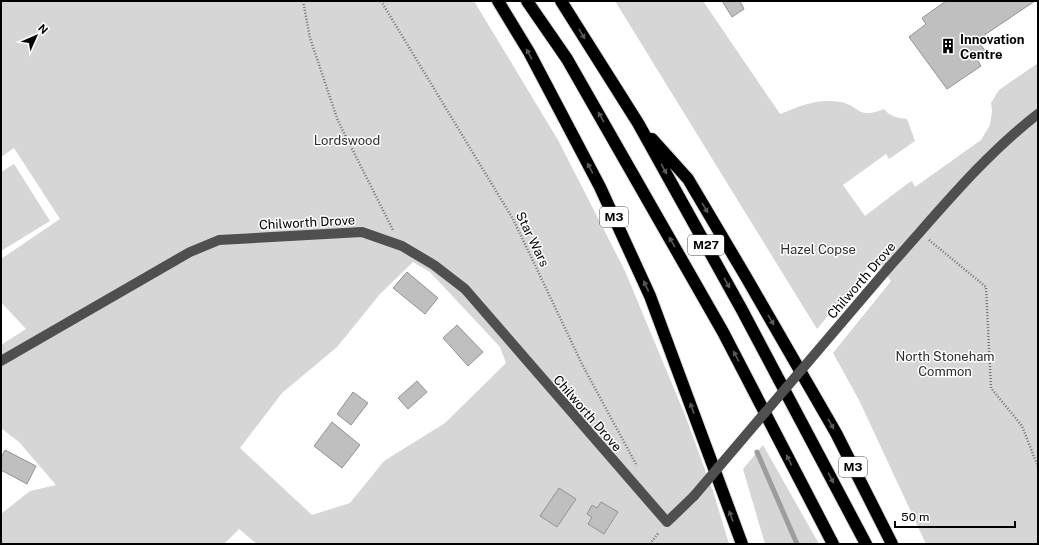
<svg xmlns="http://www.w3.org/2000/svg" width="1039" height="545" font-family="'Public Sans',sans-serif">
<rect width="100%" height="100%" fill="#fff"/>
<!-- green -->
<path fill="#d6d6d6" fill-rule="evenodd" d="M1,1H474L558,140L625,271L685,415L714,494L729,544H257L239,529L224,544H1V514L30,491L56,485L19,442L1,428V345L26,329L1,302V259L60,219L14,148L1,157ZM413,262L430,272L500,347L506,363L445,423L384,461L350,503L312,515L240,448L282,393L337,347L380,294Z
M615,1H703L780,114C800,106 818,98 840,102C861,106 857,120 884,109C890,117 899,118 907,119L915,141L889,159L886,154L843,185L865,216L907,184L912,181L915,187L981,140L990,125L992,111L991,103L999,90L1038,63V544H926L859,400L833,353L891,281L875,259L817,329Z
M14,164L50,221L1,251V172Z
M763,445L819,544H765L743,469Z"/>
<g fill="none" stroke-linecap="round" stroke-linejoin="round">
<!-- stream -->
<path stroke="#9d9d9d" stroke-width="5" d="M757,452L797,544"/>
</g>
<!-- building -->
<path fill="#bfbfbf" stroke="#939393" d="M722,1H740L744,9L732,17Z
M946,1H1035L977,40L986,52L977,59L981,66L947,89L909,37L926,24L922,18Z
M407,272L438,298L425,314L393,288Z
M457,325L483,352L468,366L443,338Z
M417,381L427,392L408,409L398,398Z
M353,392L368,403L351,425L337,414Z
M332,422L360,445L342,468L314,446Z
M5,450L36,466L27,484L1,470V458Z
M559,488L576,499L557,527L540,516Z
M601,502L618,512L604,534L588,524L592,517L587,514L592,505L597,508Z"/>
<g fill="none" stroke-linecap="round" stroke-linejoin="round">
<!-- highway casing -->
<g stroke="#dbdbdb" stroke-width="14">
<path id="highway" d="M498,1L529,52L600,187L650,296L742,544
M527,1L567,59L723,332L833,544
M561,1L638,123L742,310L866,544
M652,139L688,179L746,277L836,433L892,544"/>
</g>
<!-- path -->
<path stroke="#717171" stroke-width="2.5" stroke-dasharray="1 2" stroke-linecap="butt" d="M303,1L310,38L338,121L393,230
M381,1L513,219L583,366L637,466
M929,240L986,287L991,388L1022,426L1038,467
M650,544L659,532"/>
<!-- minor -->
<path stroke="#4f4f4f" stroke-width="10" d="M889,267C937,214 981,158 1038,114
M1,361L190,252L219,240L362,232L402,246L434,265L465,289L667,522L694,496"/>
<!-- highway -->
<use href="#highway" stroke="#000" stroke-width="12"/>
<!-- minor-bridge -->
<path stroke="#4f4f4f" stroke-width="10" d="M694,496L889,267"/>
</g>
<!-- one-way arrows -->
<defs><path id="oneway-solid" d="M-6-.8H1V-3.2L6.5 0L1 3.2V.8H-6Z"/></defs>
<g fill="#595959">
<use href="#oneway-solid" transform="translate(582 34) rotate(58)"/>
<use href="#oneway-solid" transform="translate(529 54) rotate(-119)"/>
<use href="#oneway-solid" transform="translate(601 117) rotate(-120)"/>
<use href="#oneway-solid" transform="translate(590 168) rotate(-118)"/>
<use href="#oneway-solid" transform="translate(664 169) rotate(61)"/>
<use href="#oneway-solid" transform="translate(705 208) rotate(59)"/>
<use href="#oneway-solid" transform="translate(672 242) rotate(-120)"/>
<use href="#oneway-solid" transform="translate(727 283) rotate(61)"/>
<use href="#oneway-solid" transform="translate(646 286) rotate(-115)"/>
<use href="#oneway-solid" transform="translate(771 320) rotate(60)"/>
<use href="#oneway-solid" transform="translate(736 356) rotate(-117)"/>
<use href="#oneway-solid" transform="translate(692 408) rotate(-110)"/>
<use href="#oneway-solid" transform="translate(831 424) rotate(60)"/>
<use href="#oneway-solid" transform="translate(789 460) rotate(-117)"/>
<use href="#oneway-solid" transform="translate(831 478) rotate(62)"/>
<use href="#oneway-solid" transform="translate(731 516) rotate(-110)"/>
</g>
<!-- icons -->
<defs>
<g id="building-bare" transform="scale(1.2)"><path d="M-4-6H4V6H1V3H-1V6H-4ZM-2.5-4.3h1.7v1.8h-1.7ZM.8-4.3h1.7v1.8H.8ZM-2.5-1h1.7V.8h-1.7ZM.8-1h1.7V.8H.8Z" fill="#000" stroke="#fff" stroke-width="2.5" paint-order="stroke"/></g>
</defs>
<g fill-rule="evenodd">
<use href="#building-bare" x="948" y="46"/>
</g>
<g text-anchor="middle" stroke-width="3" stroke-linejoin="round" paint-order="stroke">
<!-- shield labels -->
<g fill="#fff" stroke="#4c4c4c" stroke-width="1">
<rect x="600" y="207" width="28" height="20" rx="3"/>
<rect x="688" y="235" width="36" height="20" rx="3"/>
<rect x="839" y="457" width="28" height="20" rx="3"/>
</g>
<g font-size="12" font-weight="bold" fill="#000">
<text x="614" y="221">M3</text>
<text x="706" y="249">M27</text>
<text x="853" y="471">M3</text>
</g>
<!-- poi labels -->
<g font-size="13" font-weight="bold" fill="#000" stroke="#fff" text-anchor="start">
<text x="960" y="44">Innovation<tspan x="960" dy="15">Centre</tspan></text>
</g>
<!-- park labels -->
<g font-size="13" fill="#2d2d2d" stroke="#fff">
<text x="347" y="145">Lordswood</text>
<text x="818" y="254">Hazel Copse</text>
<text x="945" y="361">North Stoneham<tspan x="945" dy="15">Common</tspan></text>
</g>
<!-- street labels -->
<g font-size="13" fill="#000" stroke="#fff">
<text transform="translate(307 222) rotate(-3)" y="5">Chilworth Drove</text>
<text transform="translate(533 239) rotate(64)" y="5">Star Wars</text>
<text transform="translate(861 280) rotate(-49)" y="5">Chilworth Drove</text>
<text transform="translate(588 413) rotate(49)" y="5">Chilworth Drove</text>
</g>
</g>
<!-- border -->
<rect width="1039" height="545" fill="none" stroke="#000000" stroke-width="4"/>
<!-- north arrow -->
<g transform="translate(36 36) rotate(45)" stroke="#ffffff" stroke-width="3" paint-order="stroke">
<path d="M0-3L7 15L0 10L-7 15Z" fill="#000000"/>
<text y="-6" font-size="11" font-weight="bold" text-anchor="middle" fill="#000000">N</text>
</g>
<!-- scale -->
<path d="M895 521v6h120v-6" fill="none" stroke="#000000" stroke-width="2"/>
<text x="901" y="521" font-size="12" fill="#000000" stroke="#ffffff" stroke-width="3" paint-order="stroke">50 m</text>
</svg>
